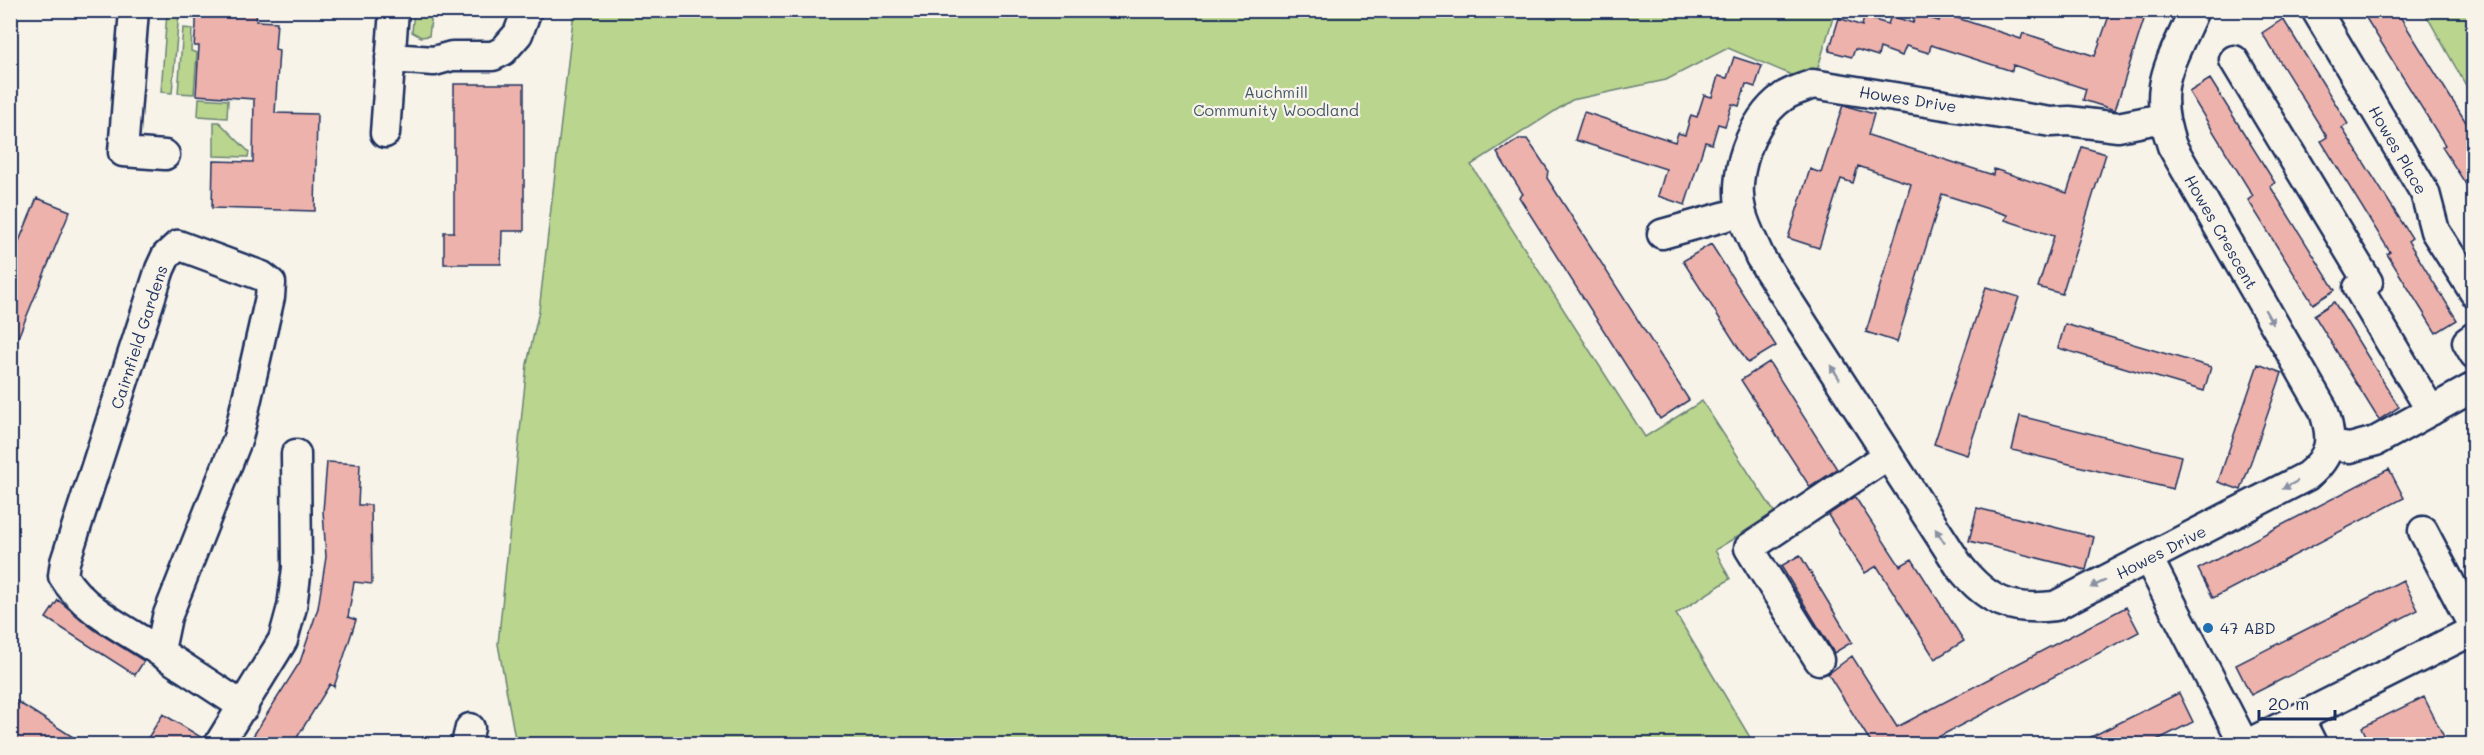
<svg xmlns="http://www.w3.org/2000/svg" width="2484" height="755" font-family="Mali,sans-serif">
<rect width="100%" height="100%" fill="#f7f3e8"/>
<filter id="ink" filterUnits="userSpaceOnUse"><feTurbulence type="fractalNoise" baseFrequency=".0167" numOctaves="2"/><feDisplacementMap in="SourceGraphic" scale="12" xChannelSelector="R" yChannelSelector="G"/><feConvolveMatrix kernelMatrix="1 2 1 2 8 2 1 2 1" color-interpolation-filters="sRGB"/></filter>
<g filter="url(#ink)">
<!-- green -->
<path fill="#bad58d" stroke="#6a8276" stroke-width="1.5" d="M414,11H432L429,36L421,37L412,32Z
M574,11H1835L1813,84L1728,48L1666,80L1572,100L1471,165L1645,437L1702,401L1775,513L1715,550L1730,579L1676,614L1754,744H516L498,644L527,364L539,311Z
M2424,11H2473V98Z
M167,12L179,13L172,93L161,92Z
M183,28L192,29L191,51L197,53L194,94L178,93Z
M199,98L228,100L227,118L198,116Z
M214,122H219L249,152L248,157L214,156Z"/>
<!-- building -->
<path fill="#edb2ab" stroke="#1b2f5e" stroke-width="1.5" d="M202,10H257L256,21L277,22L275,49L279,50L275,113L317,114L315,211L212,208L213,161L253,162L254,99L196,95L199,46H194L196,26V15H202Z
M2111,10H2147L2115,110L2083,100L2086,89L2013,65L2012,71L1931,45L1929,53L1906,46L1902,56L1880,48L1878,56L1855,49L1852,57L1829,51L1839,18L1862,26L1864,17L1888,24L1891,16L1913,23L1916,14L1939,21L1942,13L2021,39L2023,33L2095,56Z
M2361,10H2396L2474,135V197L2442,147L2445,145Z
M2283,19L2348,124L2342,128L2412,238L2408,241L2457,320L2436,333L2387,254L2390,252L2321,141L2327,137L2262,33Z
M1734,57L1762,66L1755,87L1746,84L1739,106L1732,104L1725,126L1718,124L1712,144L1705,142L1685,205L1658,196L1666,169L1575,140L1584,112L1675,142L1678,133L1685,135L1691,115L1697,117L1704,95L1712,97L1718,76L1727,78Z
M2210,79L2275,183L2270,186L2335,290L2313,304L2248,200L2253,196L2189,92Z
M454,84H524V231H502L501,264H444V232H454Z
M1843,105L1874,114L1868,135L1993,175L1994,169L2067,193L2082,147L2106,154L2062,294L2038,287L2054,236L2005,220L2007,215L1942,194L1897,342L1866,332L1911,184L1858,166L1853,183L1841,179L1819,248L1788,238L1810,169L1821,173Z
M1519,139H1527L1538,155L1548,170L1547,178L1689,400L1660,419L1519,197L1523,194L1497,153Z
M37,198L70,211L12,352L10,263Z
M1711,244L1776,346L1748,363L1683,261Z
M1986,287L2019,297L1967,455L1934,444Z
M2334,302L2399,407L2379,420L2314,315Z
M2065,324L2211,367L2204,391L2058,348Z
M1769,362L1837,469L1810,487L1741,380Z
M2258,364L2282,373L2241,490L2218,482Z
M2020,416L2181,456L2173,489L2012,450Z
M327,462L360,464L358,505H371L372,584L354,582L348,617L356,620L334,687L330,684L293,744H248L300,662L318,608L326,557L323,511Z
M2389,469L2404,498L2213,598L2198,569Z
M1855,497L1900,566L1912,559L1964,641L1935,659L1877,566L1865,573L1828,515Z
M1977,508L2094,537L2086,570L1969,541Z
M1800,555L1852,642L1834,653L1781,566Z
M2403,580L2418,610L2251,695L2236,665Z
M58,600L96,631L144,661L135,675L46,618Z
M2126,607L2139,632L1925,744H1863L1870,741L1828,674L1852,656L1897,727Z
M2179,693L2193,722L2161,738L2148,744H2077Z
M10,697L84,744H10Z
M2424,697L2444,737L2428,744H2370L2362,727Z
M163,714L204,739L203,744H144Z"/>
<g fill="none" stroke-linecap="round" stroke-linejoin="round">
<!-- minor casing -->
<g stroke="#1b2f5e" stroke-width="33">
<path id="minor" d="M134,10L123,152L165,155
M2316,10L2425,193L2435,231L2474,292
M390,58L434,61L452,56H493L503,51L518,34L527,10
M2234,60L2368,282L2358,288L2431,411
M2163,118L2118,127L2069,121L2051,122L1813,84C1804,88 1791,91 1783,97C1751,119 1731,176 1742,214C1746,229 1754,243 1760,257L1960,567C1988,602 2011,611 2055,606L2307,476C2332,456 2334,439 2323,409L2172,146C2151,85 2170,66 2194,10
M385,133L394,10
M1662,234L1741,212
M178,245L262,276L271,283L270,297L238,438L167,617L162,641L157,650C125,629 83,610 63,576L65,562L160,269L166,256Z
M2474,337L2467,342L2474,354
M2330,445L2350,448L2376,441L2474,387
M2423,531L2474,628
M2149,560L2244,744
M157,650L244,707
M1819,660L1749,548L1888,455
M2299,718L2312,744
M219,744L283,640L292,607L297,568L296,454
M466,744L470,728
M2247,744L2474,630"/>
</g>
<!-- minor -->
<use href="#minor" stroke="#f7f3e8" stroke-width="28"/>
</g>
<!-- one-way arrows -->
<defs><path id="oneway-solid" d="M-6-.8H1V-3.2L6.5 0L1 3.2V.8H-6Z" transform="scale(1.5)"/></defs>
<g fill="#8991a3">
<use href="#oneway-solid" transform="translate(2269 317) rotate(60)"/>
<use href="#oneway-solid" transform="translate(1835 372) rotate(-123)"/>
<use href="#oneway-solid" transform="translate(2290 485) rotate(152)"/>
<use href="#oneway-solid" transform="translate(1940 536) rotate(-123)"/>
<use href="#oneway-solid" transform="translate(2098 584) rotate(154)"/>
</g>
</g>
<!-- markers -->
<circle fill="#1f6fb2" stroke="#f7f3e8" stroke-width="2" cx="2208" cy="628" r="6"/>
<g text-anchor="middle" stroke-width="4.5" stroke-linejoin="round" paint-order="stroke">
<!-- park labels -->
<g font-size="16" fill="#43586a" stroke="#f7f3e8">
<text x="1276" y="98">Auchmill<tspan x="1276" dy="18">Community Woodland</tspan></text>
</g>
<!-- street labels -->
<g font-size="16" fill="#1b2f5e" stroke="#f7f3e8">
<text transform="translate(1908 99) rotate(9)" y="6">Howes Drive</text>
<text transform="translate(2398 150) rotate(60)" y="6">Howes Place</text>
<text transform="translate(2221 232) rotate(60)" y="6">Howes Crescent</text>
<text transform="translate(139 337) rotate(-72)" y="6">Cairnfield Gardens</text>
<text transform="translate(2161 552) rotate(-27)" y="6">Howes Drive</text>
</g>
<!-- poi labels -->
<g font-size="16" fill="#1b2f5e" stroke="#f7f3e8" text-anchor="start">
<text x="2220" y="634">47 ABD</text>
</g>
</g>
<!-- margin -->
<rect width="2484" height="755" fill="none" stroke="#f7f3e8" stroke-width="36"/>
<rect x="18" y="18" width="2448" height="719" fill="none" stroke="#1b2f5e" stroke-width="2" filter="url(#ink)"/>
<!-- scale -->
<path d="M2259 710v9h76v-9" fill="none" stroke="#1b2f5e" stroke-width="3"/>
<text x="2268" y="710" font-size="18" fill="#1b2f5e" stroke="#f7f3e8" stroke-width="4.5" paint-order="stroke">20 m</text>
</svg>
